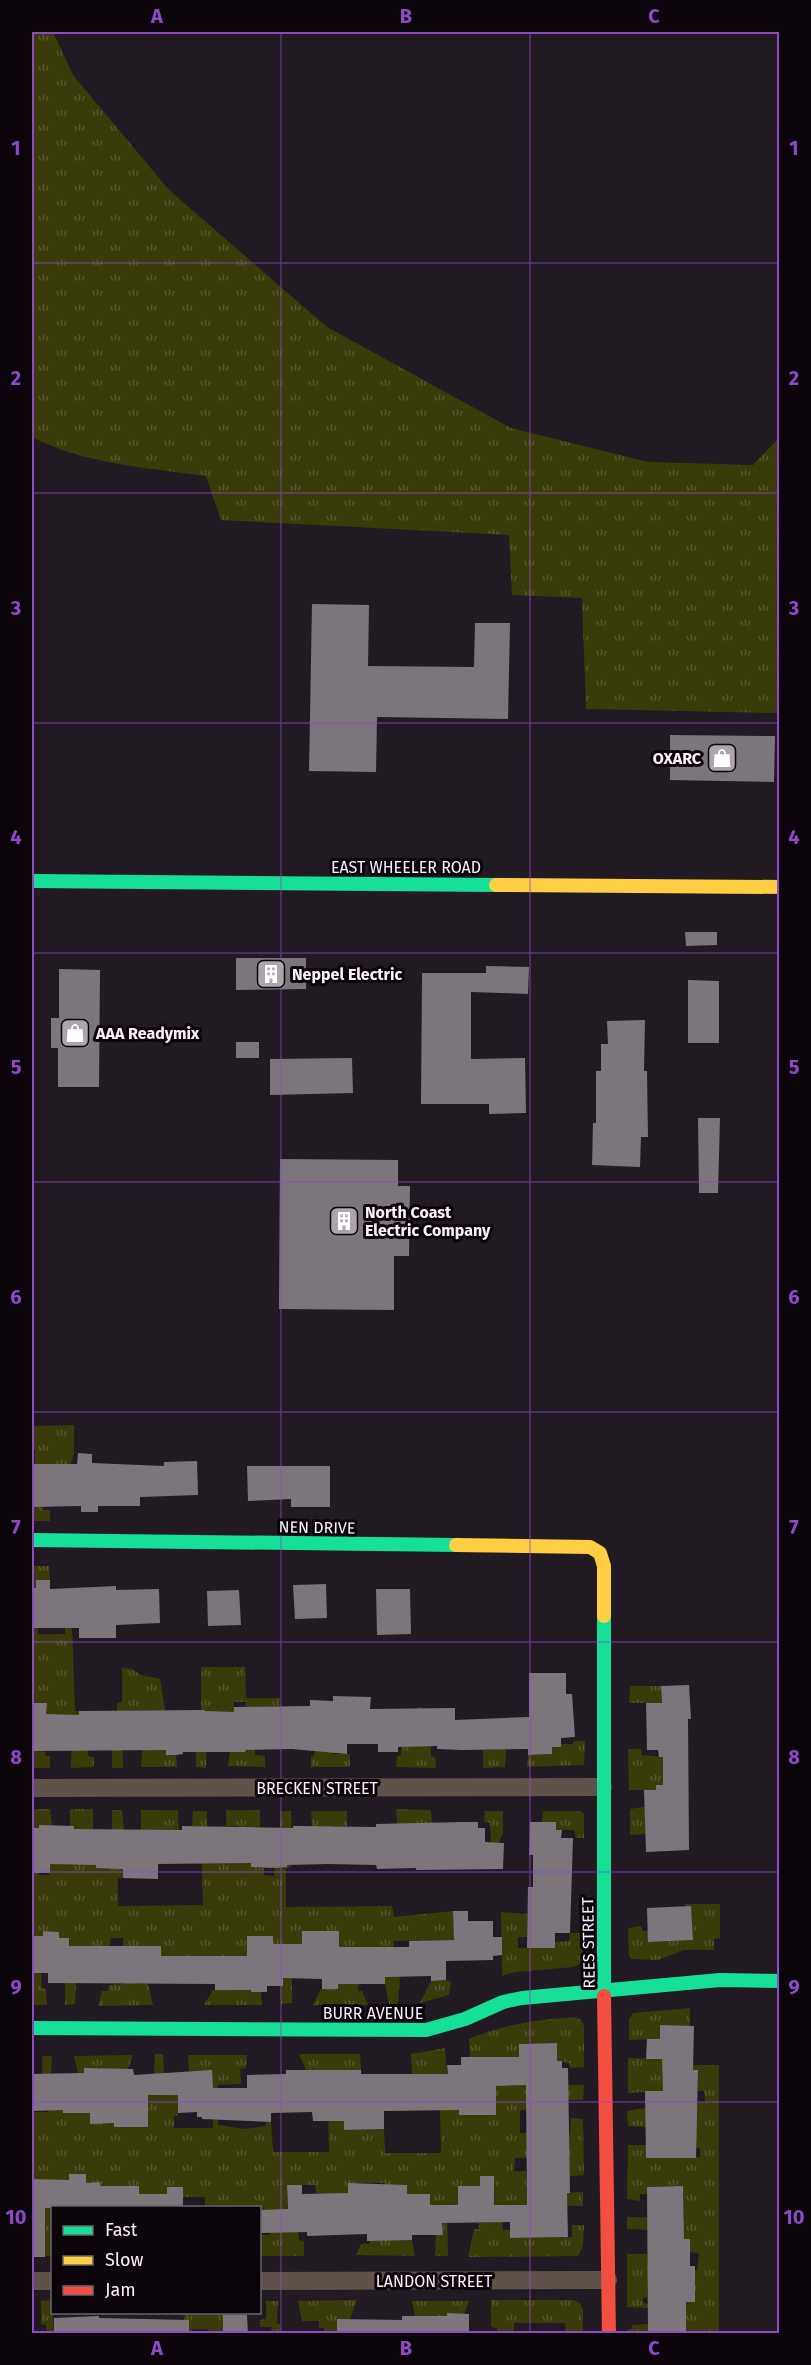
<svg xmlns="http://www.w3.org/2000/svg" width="811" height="2365" font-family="'Fira Sans',sans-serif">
<defs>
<pattern id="grass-tufts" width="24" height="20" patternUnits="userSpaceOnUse" patternTransform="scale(1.5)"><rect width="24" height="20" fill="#393b09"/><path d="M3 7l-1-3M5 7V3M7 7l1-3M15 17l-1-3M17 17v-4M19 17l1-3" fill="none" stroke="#57582e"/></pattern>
</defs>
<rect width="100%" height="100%" fill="#221a22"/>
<!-- grass -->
<path fill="url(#grass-tufts)" d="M32,32H53L73,75L169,190L327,327L511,428L648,462L753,465L779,438V713L586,709L582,598L512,595L509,535L221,520L206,476C148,468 84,464 32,437Z
M74,1425V1453L71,1464H37L43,1510H50V1521H32V1509H34L35,1450L32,1449V1426Z
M32,1566H49L50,1580H36V1628H38V1634H65V1628H72L75,1711H79L78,1749H88V1756L94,1757V1767L71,1768L73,1715L46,1714V1703L37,1704L36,1751L46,1752L45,1756H50V1768H32V1755H34V1697H32L33,1588Z
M201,1667H245L246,1698H280V1706L251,1707L255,1734V1755L265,1756V1767L228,1766L230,1752H245L246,1702H234V1712H208L206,1768L196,1767V1747L205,1710H201Z
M122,1668L132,1669L141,1675L160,1679L165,1710L166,1754L176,1755L177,1767H141L143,1735L159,1710L122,1711L123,1768H112V1749H117V1703L122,1702Z
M630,1686H661L662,1703H629Z
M421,1707V1731L431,1740V1756L435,1757L436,1768L396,1767L397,1756L401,1755V1747L418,1738L417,1708Z
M333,1711V1754H350V1767H311V1756H314V1751H317Z
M574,1741H585L584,1765L527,1767L528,1755L552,1754V1747H561V1744H573Z
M506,1749L505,1767L483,1768V1750Z
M628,1749H641L642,1755L664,1757L676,1774H663V1785H656V1790H629Z
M644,1807L663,1832L630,1835V1809Z
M32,1809H50L52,1825L39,1826V1875H49L50,1864H73L74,1826H70V1809H93V1829H81L80,1855L96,1856V1868H105L106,1857L112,1833V1810H122L124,1830L123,1878H118V1906L203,1905L201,1845L197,1844L198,1826H192L193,1811H207L208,1863H245L237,1826H226V1810H260V1827H253L251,1867L264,1868V1875L274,1876L275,1866L287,1867L289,1829L280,1828V1811H291L293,1865L286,1869V1907L392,1906L394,1917L453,1911L454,1940L394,1941L393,1963L400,1977L398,2004H389L385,1984V1947H348L347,1984H359L358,1991H362L368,2005H313L321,1989H338L339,1932L303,1931L302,1962H292V2003L281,2004L280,1986L282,1944H273V1936L247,1937L248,1982L261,1992L262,2005H204L213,1990H229L233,1987L232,1956H196L186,1967L187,1984H176L161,1956V1946H149L137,1956V1984H148L153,2005L98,2006L102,1991H108L109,1985L123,1984V1938H111L110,1946L77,1965L75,2004L65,2005V1983H69V1938H59V1932L43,1931V1936H32V1873H33Z
M396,1809L431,1810L432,1823L397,1824Z
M141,1810H178L179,1834L141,1830Z
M311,1811H347V1826H333L332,1857L313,1836Z
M485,1811H503V1834L498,1843H491L490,1823L484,1822Z
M543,1811H580L584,1814V1838H576L574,1830H556V1822H542Z
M685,1904H720V1938L714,1939V1950H684L658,1960L632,1959L629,1956L628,1928L641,1926L643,1931H648L649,1942L693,1940L691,1907H685Z
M501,1912L527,1914V1937H518V1948H555V1942L569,1941L570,1933H583C584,1946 588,1961 574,1967L515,1972L502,1976Z
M32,1973H41L42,1988L46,1989L47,2005H32Z
M446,1980L451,1982L449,1995L420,2003L431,1981Z
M690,2008V2026L660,2025V2039L629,2040V2019L633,2013Z
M574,2017L580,2019L584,2026V2067L570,2068L569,2063L557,2061L556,2043L519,2044V2085H584L583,2100H567L520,2111V2133L570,2134L571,2118L583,2119L584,2175L570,2176L569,2158H515L514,2171H526L527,2194L583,2192V2206H501L503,2230H510L511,2238L572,2237V2225H584L583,2246L578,2256L468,2257L474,2229H480L478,2223L495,2222L494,2176L480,2186H458V2205H447L448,2256H435L436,2235L443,2234L442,2216H430V2194H407L406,2185H396V2240H412L415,2256L356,2255L361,2244H369L370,2241L385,2240V2183H349L348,2214L326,2194L316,2193L315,2185H287L288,2232H298L299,2240L304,2241V2256H260V2235H270V2210H260V2208L205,2207V2197H183V2187H167V2207H157V2194H139L138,2186H122V2191L100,2207V2183H86V2174C46,2192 52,2218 52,2256H32V2238H44L45,2180L32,2179V2112H48L49,2094L42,2081V2056H52L51,2074L63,2089V2113H90V2123H102L101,2068H84V2073H78L74,2056L133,2055L128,2069H113L114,2127H148V2095H159L154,2074L155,2054H163L164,2073L178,2094V2116H174V2128H213L212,2071H189L188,2055H247L246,2068L240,2069L241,2084L218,2085V2125L245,2129L266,2126V2122H271L273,2152H329L328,2110L344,2115V2130L384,2129L385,2153H441L439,2074H412L411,2054L445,2048L448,2084H459V2115H496V2057H470L469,2039C506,2024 534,2020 574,2017Z
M299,2054H360L361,2070L343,2071L327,2088V2070H306Z
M628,2058L669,2059L670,2065H719V2333L627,2334V2330L631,2329L632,2325L648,2324V2331H686V2302L695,2301V2292H686V2280H648L647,2297L643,2298V2303L648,2304V2308L627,2307V2254H647V2261H653L654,2270H697L699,2253L690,2252V2239H668L652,2230L627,2229V2217L684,2218L683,2186L647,2187V2194H640V2201L627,2199L628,2145H646V2158L700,2157V2149L646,2127L628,2126L627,2111L646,2108L697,2112V2102H705L704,2091H698V2070L663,2071V2091L628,2093Z
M52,2300L54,2333H47L46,2325L41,2324V2301Z
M357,2300L350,2319H337V2334L324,2333V2328H319V2321H302L298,2301Z
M491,2300H573L580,2303L583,2310V2333H566L565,2323H514V2333H519H497V2328L491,2327Z
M266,2301H278L277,2323L280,2324V2333H272L271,2327H260V2320L266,2319Z
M412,2301H469L464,2314L448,2313L447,2334L415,2316Z
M185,2313H243V2315H223V2333H208V2329H192V2333H189L184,2320Z"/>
<!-- building -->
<path fill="#7c757c" d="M312,604L369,605L368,666L474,667L475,623H510L508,719L377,717L376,772L309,771Z
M670,735L775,736L774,782L670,780Z
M685,932H717V945L686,946Z
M236,958H306V989L236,990Z
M486,966L529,967L528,994L471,992V1059L525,1058L526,1113L489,1114V1104H421L422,973H486Z
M59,969L100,970L99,1087H58V1048H51V1018H59Z
M688,980L719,981V1043H688Z
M645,1020L644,1071H647L648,1137H641L640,1167L592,1165L593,1123H596V1071H601V1044H608L607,1021Z
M236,1042H259V1058H236Z
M352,1058L353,1093L270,1095V1059Z
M698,1118H720L718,1193H699Z
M280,1159L398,1160V1186H410L409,1256H394V1310L279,1309Z
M78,1453L92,1454V1463L164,1466V1462L197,1461L198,1495L140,1497V1506H98V1512H81V1506L32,1507V1464H77Z
M247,1466H330V1507H291V1499L248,1501Z
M36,1580H50V1589L116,1586V1590L159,1589L160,1623L116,1625V1638H79V1628H32V1588H36Z
M326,1584L327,1618L295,1619L293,1585Z
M376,1589H410L411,1634L377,1635Z
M239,1590L241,1625L208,1626L207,1591Z
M529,1673H566V1694H572L575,1737L561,1738V1747H552V1754L528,1755V1749L462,1750L437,1749V1746L398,1747V1752H378V1744H347V1754L292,1749L246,1750L245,1752H183V1754L176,1755H166V1750L32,1751V1703H47L46,1714L79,1715V1711L205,1710V1711L234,1712V1707L310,1706V1700L333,1701V1696L371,1697L370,1709L455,1708V1720L529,1717Z
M689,1685L691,1719H688L689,1850L646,1852L644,1790H656V1785H663V1757H659L658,1750H647L646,1703H662L661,1686Z
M463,1822H478V1828H485V1842L504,1843L503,1869L416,1870V1868L377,1869L376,1865L329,1864L287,1865V1867L275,1868L251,1867V1863L158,1864V1879L123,1878V1869L96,1868V1865L50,1864V1873H32V1828H39V1825L74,1826V1829L182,1830V1826L293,1828V1826H300L376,1827V1824Z
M530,1822H556V1830H562L561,1838H573L570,1933H555V1948H527L528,1887H533V1855H529Z
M691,1906L693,1940L648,1942L647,1908Z
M453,1911H468V1921H493V1937H502V1955L493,1956V1960L446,1961V1980L431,1981V1976L385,1977V1984H338V1989H322V1979L283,1978V1986H267V1992H251V1990H215V1984L48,1983V1973H32V1936H43V1931L59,1932V1938H69V1946H161V1956H247V1936H273V1944H302V1931H339V1947H409V1941L454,1940Z
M660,2025L694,2026L693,2070H698L696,2158H646L645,2091H663L662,2059H646L647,2039H660Z
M557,2043V2061H562V2068H568L570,2193H567L568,2237L510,2238V2222L442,2223L443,2235H412V2240L367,2241V2234L307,2236V2232L260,2233V2210L288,2209L287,2185H302V2194L348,2193V2183L407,2185V2194H430V2205H458V2186H480V2176H494V2205H527L526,2085L496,2086V2115H459V2110L384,2111V2129L344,2130V2121H313L312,2112L271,2113V2122L202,2119V2117H197V2112L178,2113V2095H148V2127H114V2123L90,2124V2113H63V2110L32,2111V2074L84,2073V2068L133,2069L134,2075L212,2070L213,2088H247V2075L286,2074V2070H361V2074H448L447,2065H461V2057H519V2044Z
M69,2174H86V2183L100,2182V2186H139V2194H167V2187H183V2208H45V2257H32V2179L69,2180Z
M683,2186L684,2239H690V2266H695V2302H686V2331H648L647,2187Z
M447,2313L469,2314V2334H337V2319L402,2320V2316H447Z
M223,2315H247L248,2334H223Z
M99,2316V2318L189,2320V2334H54V2318Z"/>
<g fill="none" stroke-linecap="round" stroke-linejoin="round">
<!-- street -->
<path stroke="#5f524a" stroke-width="18" d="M32,1788L603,1787
M32,2281H52
M260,2281L608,2280"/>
<!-- fast -->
<path stroke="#16e098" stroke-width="14" d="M32,881L496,885
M32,1540L456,1545
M604,1616V1996
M32,2028L426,2030L465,2019L503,2002L522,1998L720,1980L780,1981"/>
<!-- slow -->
<path stroke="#ffcf43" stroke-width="14" d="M496,885L780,887
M456,1545L590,1547L600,1553L604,1566V1616"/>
<!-- jam -->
<path stroke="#f24e42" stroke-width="14" d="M604,1996L609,2334"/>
</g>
<!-- grid -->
<path fill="none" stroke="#8e49c8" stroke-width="1.5" stroke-opacity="0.55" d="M281,32V2334M530,32V2334M32,263H780M32,493H780M32,723H780M32,953H780M32,1182H780M32,1412H780M32,1642H780M32,1872H780M32,2102H780"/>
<!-- icons -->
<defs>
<g id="shop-square" transform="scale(1.5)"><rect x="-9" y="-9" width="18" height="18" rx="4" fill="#aea4ae" stroke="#0b050b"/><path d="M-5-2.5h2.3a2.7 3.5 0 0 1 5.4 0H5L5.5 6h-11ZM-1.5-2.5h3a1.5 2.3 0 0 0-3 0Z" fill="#fff"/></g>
<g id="building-square" transform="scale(1.5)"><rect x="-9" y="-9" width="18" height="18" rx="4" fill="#aea4ae" stroke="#0b050b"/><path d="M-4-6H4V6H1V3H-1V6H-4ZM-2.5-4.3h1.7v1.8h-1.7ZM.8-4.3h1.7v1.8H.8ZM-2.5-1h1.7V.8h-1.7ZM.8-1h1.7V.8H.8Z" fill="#fff"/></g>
</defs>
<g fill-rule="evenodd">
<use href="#shop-square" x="722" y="758"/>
<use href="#building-square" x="271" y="974"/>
<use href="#shop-square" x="75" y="1033"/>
<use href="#building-square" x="344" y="1221"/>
</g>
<g text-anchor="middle" stroke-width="6" stroke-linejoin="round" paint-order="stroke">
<!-- poi labels -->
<g font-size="16" font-weight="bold" fill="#faeffa" stroke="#0b050b" text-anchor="start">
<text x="701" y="764" text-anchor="end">OXARC</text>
<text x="292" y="980">Neppel Electric</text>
<text x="96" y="1039">AAA Readymix</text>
<text x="365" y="1218">North Coast<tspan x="365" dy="18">Electric Company</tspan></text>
</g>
<!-- street labels -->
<g font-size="16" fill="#faeffa" stroke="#0b050b">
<text x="406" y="873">EAST WHEELER ROAD</text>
<text transform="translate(317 1527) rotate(1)" y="6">NEN DRIVE</text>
<text x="317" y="1794">BRECKEN STREET</text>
<text transform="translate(588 1943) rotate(-91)" y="6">REES STREET</text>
<text x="373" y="2019">BURR AVENUE</text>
<text x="434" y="2287">LANDON STREET</text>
</g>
</g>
<!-- border -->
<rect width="811" height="2365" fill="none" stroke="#0b050b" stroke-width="66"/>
<!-- legend -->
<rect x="51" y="2206" width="210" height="108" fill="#0b050b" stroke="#6b636b" stroke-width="1.5"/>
<rect x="63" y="2226" width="30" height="9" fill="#16e098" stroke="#6b636b" stroke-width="1.5"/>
<text x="105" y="2236" font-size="18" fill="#faeffa">Fast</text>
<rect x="63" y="2256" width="30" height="9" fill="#ffcf43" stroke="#6b636b" stroke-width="1.5"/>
<text x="105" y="2266" font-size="18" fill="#faeffa">Slow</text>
<rect x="63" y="2286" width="30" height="9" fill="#f24e42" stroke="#6b636b" stroke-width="1.5"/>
<text x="105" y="2296" font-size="18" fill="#faeffa">Jam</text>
<rect x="33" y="33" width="745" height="2299" fill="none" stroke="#8e49c8" stroke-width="2"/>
<g font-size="20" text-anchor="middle" font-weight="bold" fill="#8e49c8">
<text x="157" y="23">A</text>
<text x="406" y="23">B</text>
<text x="654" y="23">C</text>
<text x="16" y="155">1</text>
<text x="794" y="155">1</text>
<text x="16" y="385">2</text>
<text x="794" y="385">2</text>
<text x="16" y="615">3</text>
<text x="794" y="615">3</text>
<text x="16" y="844">4</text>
<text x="794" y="844">4</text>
<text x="16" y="1074">5</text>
<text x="794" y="1074">5</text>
<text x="16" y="1304">6</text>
<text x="794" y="1304">6</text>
<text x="16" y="1534">7</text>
<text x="794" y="1534">7</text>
<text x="16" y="1764">8</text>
<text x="794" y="1764">8</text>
<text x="16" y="1994">9</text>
<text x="794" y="1994">9</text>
<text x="16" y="2224">10</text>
<text x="794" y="2224">10</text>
<text x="157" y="2355">A</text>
<text x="406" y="2355">B</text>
<text x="654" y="2355">C</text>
</g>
</svg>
